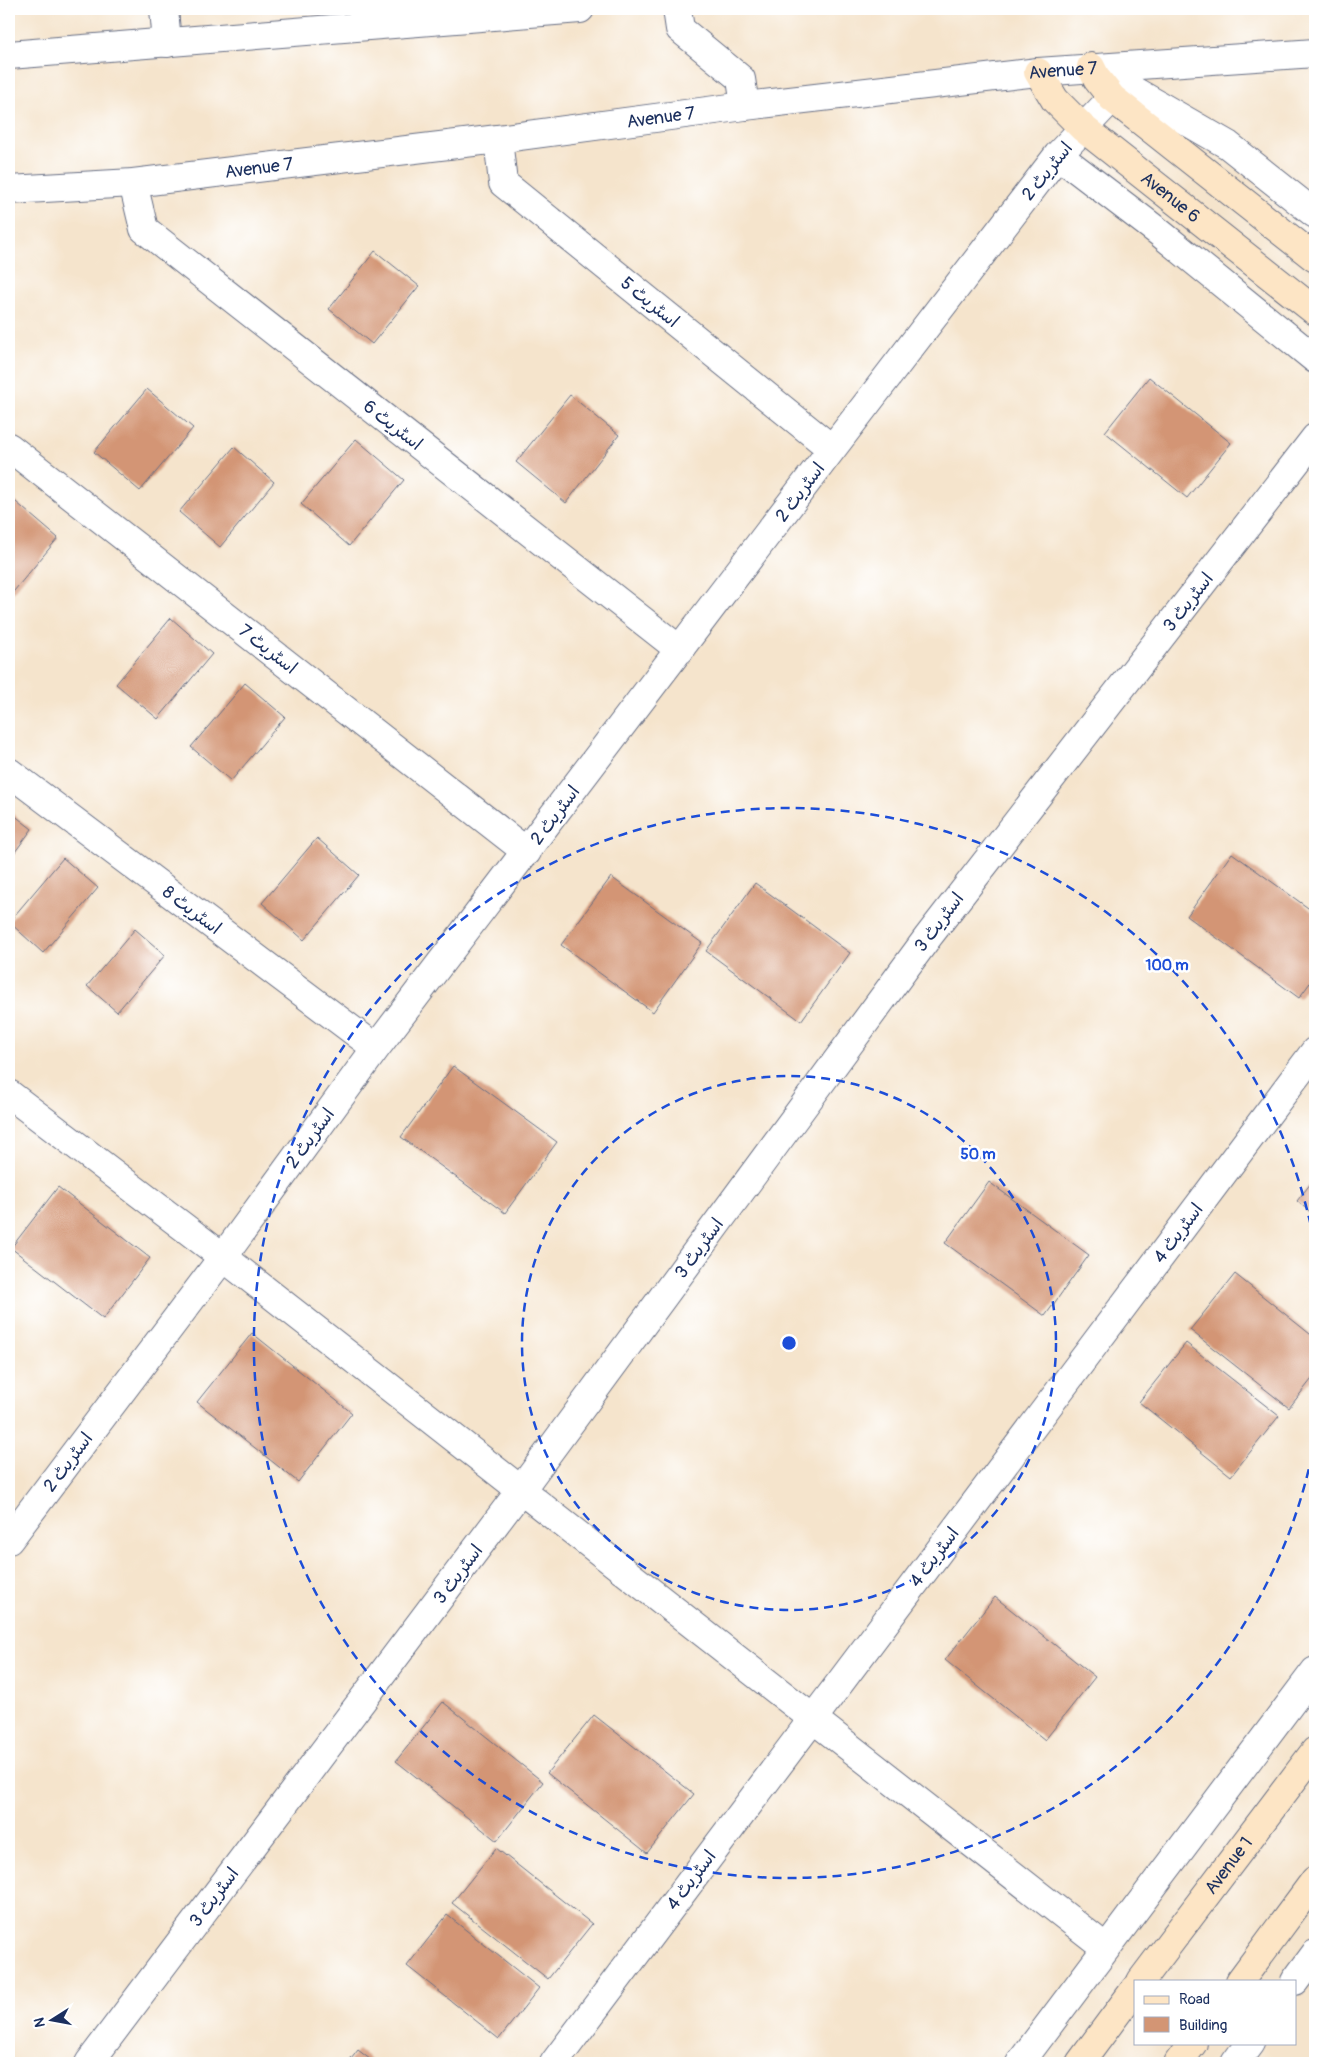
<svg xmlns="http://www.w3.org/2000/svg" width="1324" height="2072" font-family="Pangolin,'Playpen Sans Arabic',sans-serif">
<rect width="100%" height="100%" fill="#fff"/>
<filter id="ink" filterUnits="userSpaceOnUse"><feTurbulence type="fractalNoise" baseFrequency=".02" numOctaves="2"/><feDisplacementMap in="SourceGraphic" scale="10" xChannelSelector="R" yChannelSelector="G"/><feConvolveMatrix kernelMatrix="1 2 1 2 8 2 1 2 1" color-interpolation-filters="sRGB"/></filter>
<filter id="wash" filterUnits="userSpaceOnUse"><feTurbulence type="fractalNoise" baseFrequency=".0096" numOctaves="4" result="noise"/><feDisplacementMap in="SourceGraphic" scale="20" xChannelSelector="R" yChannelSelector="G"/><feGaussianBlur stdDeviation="1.12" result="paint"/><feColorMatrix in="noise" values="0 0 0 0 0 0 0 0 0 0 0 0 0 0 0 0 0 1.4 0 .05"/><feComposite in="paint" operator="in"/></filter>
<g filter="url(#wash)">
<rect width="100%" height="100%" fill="#f5e4cc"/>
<g id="blocks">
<!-- building -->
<path fill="#d39574" d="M375,251L419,286L372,344L329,309Z
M1149,377L1231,443L1187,498L1105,432Z
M147,389L193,428L140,491L94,452Z
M570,395L619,435L566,503L516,462Z
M356,439L404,480L349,546L301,504Z
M234,447L274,482L220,547L179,512Z
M9,496L58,538L9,597Z
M171,618L212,654L158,719L116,684Z
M245,683L285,717L231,781L191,747Z
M9,811L32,829L9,860Z
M317,838L359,875L304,940L262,903Z
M1232,853L1315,913V976L1299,998L1187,916Z
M63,858L98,888L43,953L9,922Z
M611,877L702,943L653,1012L561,945Z
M755,883L850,953L801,1021L706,951Z
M135,929L165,955L117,1012L87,986Z
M453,1066L557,1142L505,1213L401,1137Z
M1315,1178V1216L1297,1201Z
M989,1182L1089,1255L1045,1316L945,1243Z
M58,1187L150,1258L103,1319L11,1248Z
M1235,1274L1315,1338V1375L1289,1408L1190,1330Z
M252,1333L352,1413L298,1482L197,1402Z
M1186,1343L1279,1416L1231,1476L1139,1402Z
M995,1597L1095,1677L1045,1740L945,1660Z
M443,1702L543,1782L497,1841L396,1761Z
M594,1715L694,1794L647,1853L547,1773Z
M496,1848L592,1924L548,1979L452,1903Z
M447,1915L539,1988L499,2039L407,1966Z
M358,2050L375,2063H348Z"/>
</g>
</g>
<g filter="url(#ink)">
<use href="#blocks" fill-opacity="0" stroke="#676e84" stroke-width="1"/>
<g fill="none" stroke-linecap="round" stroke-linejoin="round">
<!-- minor casing -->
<g stroke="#676e84" stroke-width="30">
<path id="minor" d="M164,9L167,43
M1096,69L1228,145L1315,214
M498,139L503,183L832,449
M1058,155L1160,233L1315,359
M133,183L144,229L680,650
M9,447L527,852
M9,772L376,1048
M9,1094L223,1257L1106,1948
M9,1540L223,1257L376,1048L832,449L1058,155L1112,98
M1295,1981L1315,1954
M89,2063L520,1491L928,937L1315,438
M554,2063L1315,1051
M1020,2063L1315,1671
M1235,2063L1250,2043"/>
</g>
<!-- tertiary casing -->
<g stroke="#676e84" stroke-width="30">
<g id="tertiary">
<path d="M677,9L680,29L741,79L745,106"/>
<path d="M9,55L580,9"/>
<path id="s1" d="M9,190L133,183L498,139L745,106L1038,72L1315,53"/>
</g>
</g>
<!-- secondary casing -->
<g stroke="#676e84" stroke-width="30">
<g id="secondary">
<path d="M1091,67L1097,79L1112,98L1315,258"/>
<path id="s2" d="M1038,72L1055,100L1083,128L1315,311"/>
<path id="s3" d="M1141,1981L1315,1751"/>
<path d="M1240,1981L1315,1880"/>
<path d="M1080,2063L1135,1989"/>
<path d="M1178,2063L1193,2043"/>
</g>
</g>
<!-- minor -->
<use href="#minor" stroke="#fff" stroke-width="28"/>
<!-- tertiary -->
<use href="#tertiary" stroke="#fff" stroke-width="28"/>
<!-- secondary -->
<use href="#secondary" stroke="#fde5c5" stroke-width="28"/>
</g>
</g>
<!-- distance rings -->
<g fill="none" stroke="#1d4ed8" stroke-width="2.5" stroke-dasharray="9 6">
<circle cx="789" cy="1343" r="267"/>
<path d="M1315 1440A535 535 0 1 1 1315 1246"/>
</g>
<g text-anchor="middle" stroke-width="5" stroke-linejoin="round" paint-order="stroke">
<!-- street labels -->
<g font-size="18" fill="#1b2f5e" stroke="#fff">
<text dy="6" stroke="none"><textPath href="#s1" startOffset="1061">Avenue 7</textPath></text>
<text dy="6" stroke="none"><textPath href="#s1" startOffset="656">Avenue 7</textPath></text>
<text dy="6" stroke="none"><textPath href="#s1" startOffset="251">Avenue 7</textPath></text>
<text transform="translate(1047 171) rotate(-51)" y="6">اسٹریٹ 2</text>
<text dy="6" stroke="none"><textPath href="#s2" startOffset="184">Avenue 6</textPath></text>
<text transform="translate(650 302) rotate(39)" y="6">اسٹریٹ 5</text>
<text transform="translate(393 425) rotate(38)" y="6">اسٹریٹ 6</text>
<text transform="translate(800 492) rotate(-53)" y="6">اسٹریٹ 2</text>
<text transform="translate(1188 602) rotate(-52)" y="6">اسٹریٹ 3</text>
<text transform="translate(268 649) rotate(38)" y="6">اسٹریٹ 7</text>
<text transform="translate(555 815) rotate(-53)" y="6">اسٹریٹ 2</text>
<text transform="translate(192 910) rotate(37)" y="6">اسٹریٹ 8</text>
<text transform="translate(939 922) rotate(-53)" y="6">اسٹریٹ 3</text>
<text transform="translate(310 1138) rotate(-54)" y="6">اسٹریٹ 2</text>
<text transform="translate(1178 1233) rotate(-53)" y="6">اسٹریٹ 4</text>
<text transform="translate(699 1248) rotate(-54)" y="6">اسٹریٹ 3</text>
<text transform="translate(68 1462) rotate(-53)" y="6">اسٹریٹ 2</text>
<text transform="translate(934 1557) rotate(-53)" y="6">اسٹریٹ 4</text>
<text transform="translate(458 1574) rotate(-53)" y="6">اسٹریٹ 3</text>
<text dy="6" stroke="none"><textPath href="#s3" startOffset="145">Avenue 1</textPath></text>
<text transform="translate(691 1880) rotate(-53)" y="6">اسٹریٹ 4</text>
<text transform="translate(214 1897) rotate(-53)" y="6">اسٹریٹ 3</text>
</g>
</g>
<circle cx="789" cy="1343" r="8" fill="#1d4ed8" stroke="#fff" stroke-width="2.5"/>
<g font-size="15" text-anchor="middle" font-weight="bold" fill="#1d4ed8" stroke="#fff" stroke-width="5" stroke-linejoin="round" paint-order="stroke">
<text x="1167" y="970">100 m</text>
<text x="978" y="1159">50 m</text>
</g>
<!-- margin -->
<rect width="1324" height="2072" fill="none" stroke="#fff" stroke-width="30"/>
<!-- legend -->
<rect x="1134" y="1980" width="162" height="65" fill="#ffffff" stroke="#a4acbf"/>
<rect x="1144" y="1996" width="25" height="8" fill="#fde5c5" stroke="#a4acbf"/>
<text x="1179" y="2004" font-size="15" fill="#1b2f5e">Road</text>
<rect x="1144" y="2017" width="25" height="15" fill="#d39574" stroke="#a4acbf"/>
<text x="1179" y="2030" font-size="15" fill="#1b2f5e">Building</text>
<!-- north arrow -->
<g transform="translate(52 2020) rotate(259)" stroke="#ffffff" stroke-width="4" paint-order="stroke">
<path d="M0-4L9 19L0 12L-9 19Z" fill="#1b2f5e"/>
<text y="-8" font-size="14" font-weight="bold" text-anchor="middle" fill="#1b2f5e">N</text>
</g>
</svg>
